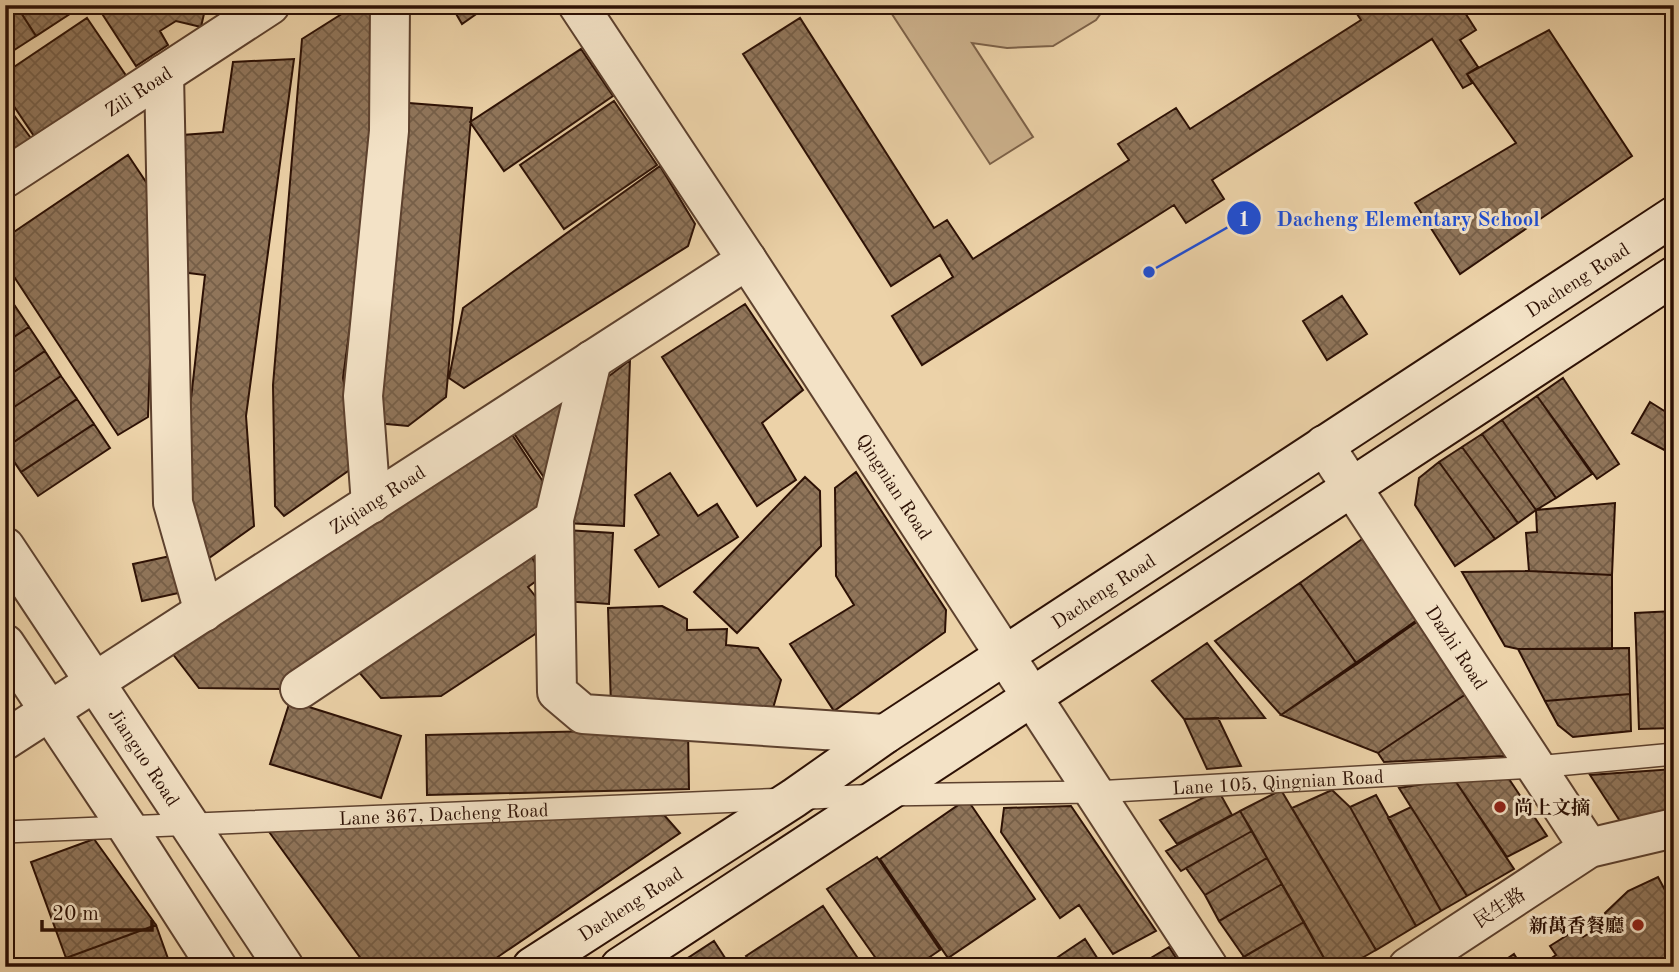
<svg xmlns="http://www.w3.org/2000/svg" width="1679" height="972" font-family="'Old Standard TT','Noto Serif TC',serif">
<defs>
<pattern id="building-cross-hatch" width="8" height="8" patternUnits="userSpaceOnUse" patternTransform="scale(1.75)"><rect width="8" height="8" fill="#90755a"/><path d="M0 0l8 8M0 8l8-8" fill="none" stroke="#765f48"/></pattern>
</defs>
<rect width="100%" height="100%" fill="#ecd2a8"/>
<filter id="stains"><feTurbulence type="fractalNoise" baseFrequency=".00286" numOctaves="4"/><feColorMatrix values="0 0 0 0 .2 0 0 0 0 .09 0 0 0 0 .02 0 0 0 .5 -.17"/></filter>
<radialGradient id="worn" r=".72"><stop offset=".6" stop-color="#630" stop-opacity="0"/><stop offset="1" stop-color="#630" stop-opacity=".3"/></radialGradient>
<!-- green -->
<path fill="#ccb18c" stroke="#7c6148" stroke-width="2" d="M886,5H990L1001,8L1016,5H1107L1096,20L1053,46L1007,48L972,43L1033,137L990,164Z"/>
<!-- building -->
<path fill="url(#building-cross-hatch)" stroke="#2d1105" stroke-width="2" d="M5,5H16L36,36L5,56Z
M16,5H77L79,8L36,36Z
M99,5H206L201,27L176,21L160,31L168,45L136,66L97,6Z
M356,5H375L376,136L343,378L358,464L284,516L275,506L273,385L302,39Z
M451,5H489L462,24Z
M1351,5H1460L1476,30L1460,40L1478,67L1467,74L1472,83L1463,88L1432,39L1212,180L1224,199L1186,223L1174,205L922,365L892,316L953,277L940,255L891,286L743,54L800,18L934,228L947,220L973,259L1129,160L1118,144L1176,108L1190,129L1361,20Z
M87,18L127,77L36,139L5,93V73Z
M1549,30L1632,156L1460,274L1415,203L1516,143L1467,74Z
M581,49L613,96L504,171L470,122Z
M294,59L246,416L254,526L202,563L182,478L205,275L181,272L182,135L223,132L233,62Z
M614,101L657,165L564,229L520,165Z
M396,102L472,108L446,397L408,426L376,423Z
M5,103L36,145L5,167Z
M128,155L156,197L148,417L118,435L5,263V238Z
M660,166L695,224L688,246L464,388L449,378L463,308Z
M1342,296L1367,334L1327,360L1303,321Z
M13,303L29,327L5,343V308Z
M745,304L803,390L762,423L796,480L757,506L662,357Z
M29,327L45,351L5,378V343Z
M45,351L61,376L5,413V378Z
M630,360L624,526L565,523L587,393Z
M61,376L77,399L5,448V413Z
M1563,378L1619,464L1597,479L1537,396Z
M562,394L573,399L549,485L511,429Z
M1537,396L1592,474L1556,498L1502,420Z
M77,399L94,424L21,472L5,448Z
M1650,402L1674,417V455L1632,433Z
M1502,420L1556,498L1536,510L1482,434Z
M94,424L110,448L38,496L21,472Z
M507,427L559,506L282,689L199,688L169,649Z
M1482,434L1536,510L1518,523L1462,447Z
M1462,447L1518,523L1495,539L1439,462Z
M1439,462L1495,539L1455,566L1415,505L1419,478Z
M856,472L946,610L945,632L834,711L790,644L854,605L836,576L835,488Z
M670,473L698,516L717,504L738,537L659,587L635,550L659,535L635,495Z
M805,477L820,491L821,546L737,633L694,592Z
M1615,503L1612,575L1529,571L1526,533L1537,532L1536,510Z
M566,530L613,533L609,604L562,601Z
M1368,535L1425,616L1357,664L1300,583Z
M527,549L543,576L528,587L555,621L441,696L381,698L352,664Z
M175,555L183,592L142,601L133,564Z
M1529,571L1612,575V649H1518L1505,646L1462,572Z
M1300,583L1357,664L1281,715L1215,641Z
M662,606L687,619V630L727,629L726,645L758,648L781,680L772,712L611,706L608,608Z
M1674,611V728L1639,729L1635,613Z
M1423,616L1472,690L1378,753L1281,715Z
M1207,643L1265,718L1184,719L1152,681Z
M1629,648L1630,694L1545,701L1518,649Z
M1472,690L1511,741L1504,756L1384,762L1378,753Z
M1630,694L1631,731L1573,737L1558,725L1545,701Z
M290,701L401,736L381,798L270,764Z
M1218,718L1241,766L1207,769L1184,719Z
M688,729L689,789L427,795L426,735Z
M1674,769V818L1620,821L1590,775Z
M1507,776L1547,836L1507,857L1454,779Z
M1454,779L1514,869L1467,896L1399,788Z
M1218,790L1232,815L1177,844L1160,820Z
M1281,790L1376,950L1346,967H1329L1240,811Z
M1332,790L1350,807L1416,926L1376,950L1292,808Z
M1376,795L1441,911L1416,926L1350,807Z
M967,799L1035,899L948,958L880,859Z
M1071,806L1156,931L1113,954L1079,905L1060,918L1001,832L1004,808Z
M1411,807L1467,896L1441,911L1388,818Z
M1240,811L1252,831L1181,871L1166,851Z
M664,815L680,833L483,967H367L267,829Z
M1252,831L1267,858L1205,895L1186,868Z
M94,839L156,925L66,958L31,862Z
M877,857L940,950L915,967H882L827,889Z
M1267,858L1282,884L1219,921L1205,895Z
M1658,877L1674,907V967H1538L1556,955L1550,946L1577,929L1583,937L1609,921L1605,913L1628,891Z
M1282,884L1304,922L1244,957L1219,921Z
M823,906L859,960L849,967H754L746,956Z
M1304,922L1328,965L1324,967H1243L1238,960Z
M156,925L171,967H69L66,958Z
M1085,939L1103,967H1051L1049,963Z
M714,941L731,967H674Z
M1169,947L1182,967H1136Z
M1514,954L1522,967H1495Z"/>
<g fill="none" stroke-linecap="round" stroke-linejoin="round">
<!-- service casing -->
<g stroke="#5d412e" stroke-width="24">
<g id="service">
<path id="s1" d="M5,832L882,795L1095,792L1536,767L1674,754"/>
</g>
</g>
<!-- minor casing -->
<g stroke="#5d412e" stroke-width="42">
<g id="minor">
<path id="s2" d="M578,5L747,260L1208,967"/>
<path d="M164,74L173,503L204,612"/>
<path id="s3" d="M5,178L270,5"/>
<path id="s4" d="M1324,445L1589,848"/>
<path d="M371,504L363,396L389,131L390,5"/>
<path d="M554,519L557,692L583,714L885,734"/>
<path d="M300,689L554,519L592,360"/>
<path id="s5" d="M5,740L747,260"/>
<path d="M1408,967L1589,848L1674,828"/>
</g>
</g>
<!-- tertiary casing -->
<g stroke="#5d412e" stroke-width="42">
<g id="tertiary">
<path id="s6" d="M5,547L284,967"/>
<path d="M5,644L127,827L217,967"/>
</g>
</g>
<!-- secondary casing -->
<g stroke="#2d1105" stroke-width="42">
<g id="secondary">
<path id="s7" d="M532,967L794,798L885,734L1674,216"/>
<path d="M620,967L1674,276"/>
</g>
</g>
<!-- service -->
<use href="#service" stroke="#f3e2c6" stroke-width="21"/>
<!-- minor -->
<use href="#minor" stroke="#f3e2c6" stroke-width="38"/>
<!-- tertiary -->
<use href="#tertiary" stroke="#f3e2c6" stroke-width="38"/>
<!-- secondary -->
<use href="#secondary" stroke="#f3e2c6" stroke-width="38"/>
</g>
<!-- markers -->
<g fill="#8f2418" stroke="#f3e2c6" stroke-width="2.5">
<circle cx="1500" cy="807" r="7"/>
<circle cx="1638" cy="925" r="7"/>
</g>
<g text-anchor="middle" stroke-width="6" stroke-linejoin="round" paint-order="stroke">
<!-- street labels -->
<g font-size="19" fill="#2d1105" stroke="#f3e2c6">
<text dy="7" stroke="none"><textPath href="#s3" startOffset="159">Zili Road</textPath></text>
<text dy="7" stroke="none"><textPath href="#s7" startOffset="1251">Dacheng Road</textPath></text>
<text dy="7" stroke="none"><textPath href="#s2" startOffset="576">Qingnian Road</textPath></text>
<text dy="7" stroke="none"><textPath href="#s5" startOffset="443">Ziqiang Road</textPath></text>
<text dy="7" stroke="none"><textPath href="#s7" startOffset="684">Dacheng Road</textPath></text>
<text dy="7" stroke="none"><textPath href="#s4" startOffset="242">Dazhi Road</textPath></text>
<text dy="7" stroke="none"><textPath href="#s6" startOffset="252">Jianguo Road</textPath></text>
<text dy="7" stroke="none"><textPath href="#s1" startOffset="1274">Lane 105, Qingnian Road</textPath></text>
<text dy="7" stroke="none"><textPath href="#s1" startOffset="439">Lane 367, Dacheng Road</textPath></text>
<text dy="7" stroke="none"><textPath href="#s7" startOffset="117">Dacheng Road</textPath></text>
<text transform="translate(1499 907) rotate(-33)" y="7">民生路</text>
</g>
<!-- poi labels -->
<g font-size="19" font-weight="bold" fill="#2d1105" stroke="#f3e2c6" text-anchor="start">
<text x="1514" y="814">尚上文摘</text>
<text x="1624" y="932" text-anchor="end">新萬香餐廳</text>
</g>
</g>
<!-- callouts -->
<path fill="none" stroke="#1d4ed8" stroke-width="2.5" d="M1149 272L1244 218"/>
<g fill="#1d4ed8" stroke="#f3e2c6" stroke-width="2.5">
<circle cx="1149" cy="272" r="7"/>
<circle cx="1244" cy="218" r="18"/>
</g>
<g font-size="21" text-anchor="middle" font-weight="bold" fill="#fff">
<text x="1244" y="226">1</text>
</g>
<g font-size="21" text-anchor="middle" font-weight="bold" fill="#1d4ed8" stroke="#f3e2c6" stroke-width="6" stroke-linejoin="round" paint-order="stroke">
<text x="1408" y="226">Dacheng Elementary School</text>
</g>
<!-- margin -->
<rect width="1679" height="972" fill="none" stroke="#ecd2a8" stroke-width="28"/>
<rect x="7" y="7" width="1665" height="958" fill="none" stroke="#2d1105" stroke-width="3.5"/>
<rect x="14" y="14" width="1651" height="944" fill="none" stroke="#2d1105" stroke-width="2"/>
<!-- scale -->
<path d="M42 920v10h110v-10" fill="none" stroke="#2d1105" stroke-width="3.5"/>
<text x="52" y="920" font-size="21" fill="#2d1105" stroke="#f3e2c6" stroke-width="5" paint-order="stroke">20 m</text>
<rect width="100%" height="100%" filter="url(#stains)"/>
<rect width="100%" height="100%" fill="url(#worn)"/>
</svg>
